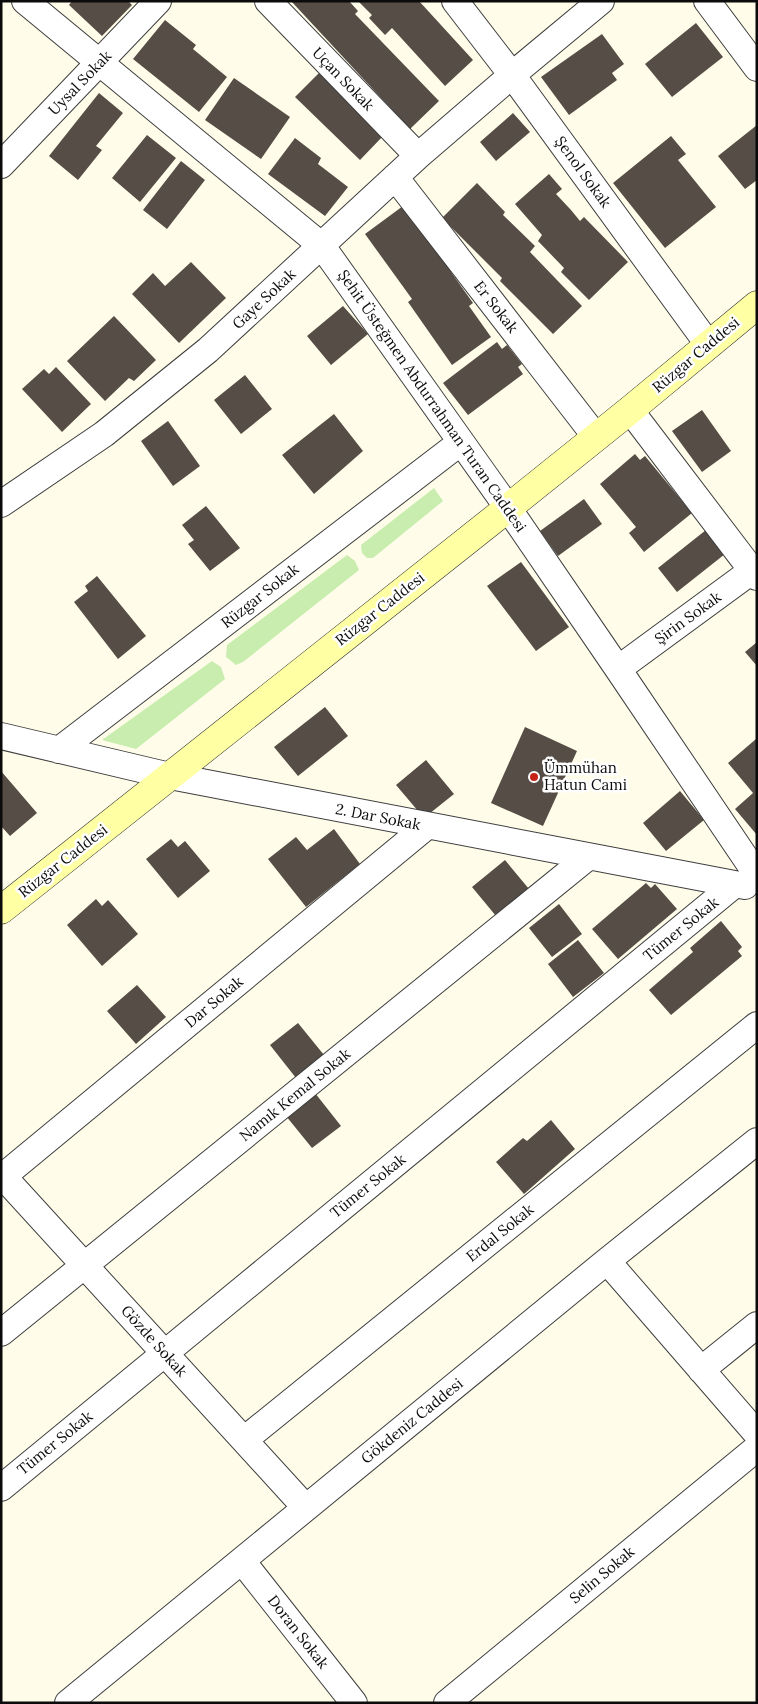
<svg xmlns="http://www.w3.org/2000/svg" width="758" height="1704" font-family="Lora,serif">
<rect width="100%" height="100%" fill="#fffde9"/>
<!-- green -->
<path fill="#c8edaf" d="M434,488L443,501L373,558H367L362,553L361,545Z
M347,555L355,561L359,570L243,662L236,665L226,657L227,645Z
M212,661L221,667L225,679L136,749L102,740Z"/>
<!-- building -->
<path fill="#554d46" d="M72,1H128L132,5L102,36L69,5Z
M291,1H349L358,11L355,14L439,101L410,129Z
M358,1H419L473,60L445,86L392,28L385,35L369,18L372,15Z
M165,20L196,45L193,49L227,77L199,112L133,59Z
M696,23L723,57L672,97L645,64Z
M602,34L624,64L612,73L617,80L569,115L541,77Z
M320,72L384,135L360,160L295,97Z
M234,78L290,117L261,159L205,120Z
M99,93L123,113L96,146L102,150L78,180L49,156Z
M513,113L530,132L496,161L480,142Z
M757,125V180L745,189L718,156Z
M147,135L176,158L140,202L112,178Z
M671,136L686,154L678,160L716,207L665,248L613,183Z
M295,138L321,158L318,164L348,187L325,216L268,174Z
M181,161L205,180L167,229L143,210Z
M549,174L562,189L556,194L571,210L580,221L584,217L628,262L589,300L561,272L564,268L538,241L542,235L515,204Z
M477,183L505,212L503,215L535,246L530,252L582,306L553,334L500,281L502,278L442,218Z
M403,206L455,268L451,272L473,303L469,306L491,337L452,365L408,302L412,299L365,234Z
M191,262L226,298L179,343L132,294L153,273L165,286Z
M343,306L368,334L331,365L307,336Z
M114,316L156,360L134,381L129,378L105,401L67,361Z
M497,342L502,349L507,345L522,364L518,367L523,374L468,415L443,383Z
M56,367L91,404L62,432L22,389L44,369L49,374Z
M245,375L272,409L241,434L214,400Z
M702,410L731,451L702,472L672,431Z
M334,414L363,451L314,494L282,455Z
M168,421L200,466L173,486L141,441Z
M635,454L640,460L645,456L692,513L644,552L629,533L636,527L600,484Z
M584,499L602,524L558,556L540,531Z
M206,506L240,548L210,571L188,544L194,540L182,525Z
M706,530L725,554L677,592L658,568Z
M521,562L569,627L536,651L487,586Z
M97,576L146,636L118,659L74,602L88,591L85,586Z
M757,642V666L745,652Z
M325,707L348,736L298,776L274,747Z
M525,727L577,751L543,826L491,803Z
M756,739L757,740V835L735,809L753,793L728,763Z
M426,760L454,794L424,818L396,785Z
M1,771L37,813L10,836L1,826Z
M680,791L704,820L666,851L643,823Z
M334,829L360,864L306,907L268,859L296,837L307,850Z
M171,839L178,847L185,841L210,871L178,898L146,859Z
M505,860L529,889L496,916L472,887Z
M646,883L651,888L655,884L677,909L618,959L592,929Z
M96,899L102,906L108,900L138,934L102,966L67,925Z
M559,904L582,934L552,957L529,928Z
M721,921L742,947L738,951L742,956L671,1015L649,990L693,952L690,948Z
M578,940L604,973L573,997L548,964Z
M137,985L166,1017L136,1044L107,1011Z
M298,1023L324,1055L296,1078L270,1045Z
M315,1093L341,1126L312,1148L286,1116Z
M551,1120L575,1149L524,1194L496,1162L523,1138L527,1141Z"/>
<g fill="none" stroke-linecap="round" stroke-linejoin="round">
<!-- street casing -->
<g stroke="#3e3e3e" stroke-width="28">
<path id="street" d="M25,1L322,246L508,508L618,669L757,875
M268,1L418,156
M455,1L512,75L708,344
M707,1L757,68
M1,165L158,1
M395,177L596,437
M630,410L757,577
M1,504L104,434L208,350L418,156L512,75L601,1
M618,669L757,567
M1,736L170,776L745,886
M59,750L461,442
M1,1174L306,1508
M1,1178L427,826
M607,1261L757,1434
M1,1333L588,857
M701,1370L757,1325
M244,1440L757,1025
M1,1488L734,885
M242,1561L354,1703
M68,1703L607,1261L757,1141
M447,1703L757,1448"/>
</g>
<!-- secondary casing -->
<g stroke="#2d2d2d" stroke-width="29">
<path id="secondary" d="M1,910L508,508L630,410L757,305"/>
</g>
<!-- street -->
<use href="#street" stroke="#fff" stroke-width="26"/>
<!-- secondary -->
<use href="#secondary" stroke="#ffffa4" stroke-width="28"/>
</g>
<!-- markers -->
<circle fill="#c72217" stroke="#fff" stroke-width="2" cx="534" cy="777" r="5"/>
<g text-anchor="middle" stroke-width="5" stroke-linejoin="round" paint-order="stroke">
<!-- street labels -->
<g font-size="15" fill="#0b0b0b" stroke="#fff">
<text transform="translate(343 79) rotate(46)" y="5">Uçan Sokak</text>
<text transform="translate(80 83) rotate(-46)" y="5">Uysal Sokak</text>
<text transform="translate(583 172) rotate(54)" y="5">Şenol Sokak</text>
<text transform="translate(264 299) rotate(-43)" y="5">Gaye Sokak</text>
<text transform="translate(496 307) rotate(52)" y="5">Er Sokak</text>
<text transform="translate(696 355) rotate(-40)" y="5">Rüzgar Caddesi</text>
<text transform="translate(432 401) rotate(55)" y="5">Şehit Üsteğmen Abdurrahman Turan Caddesi</text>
<text transform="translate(260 596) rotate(-38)" y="5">Rüzgar Sokak</text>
<text transform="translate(380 609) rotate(-38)" y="5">Rüzgar Caddesi</text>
<text transform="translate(688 618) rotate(-36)" y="5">Şirin Sokak</text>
<text transform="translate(378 817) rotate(11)" y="5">2. Dar Sokak</text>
<text transform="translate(63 861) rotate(-38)" y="5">Rüzgar Caddesi</text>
<text transform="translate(681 929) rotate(-39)" y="5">Tümer Sokak</text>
<text transform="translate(214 1002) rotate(-40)" y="5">Dar Sokak</text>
<text transform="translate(295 1095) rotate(-39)" y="5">Namık Kemal Sokak</text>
<text transform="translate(368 1186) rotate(-39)" y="5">Tümer Sokak</text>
<text transform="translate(500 1233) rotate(-39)" y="5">Erdal Sokak</text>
<text transform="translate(154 1341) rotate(48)" y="5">Gözde Sokak</text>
<text transform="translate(412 1421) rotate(-39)" y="5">Gökdeniz Caddesi</text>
<text transform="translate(55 1443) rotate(-39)" y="5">Tümer Sokak</text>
<text transform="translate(602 1575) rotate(-40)" y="5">Selin Sokak</text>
<text transform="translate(298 1632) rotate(52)" y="5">Doran Sokak</text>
</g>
<!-- poi labels -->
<g font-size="15" fill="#0b0b0b" stroke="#fff" text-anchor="start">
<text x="544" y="773">Ümmühan<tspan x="544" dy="17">Hatun Cami</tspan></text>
</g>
</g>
<!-- border -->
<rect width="758" height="1704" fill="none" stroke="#0b0b0b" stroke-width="5"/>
</svg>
